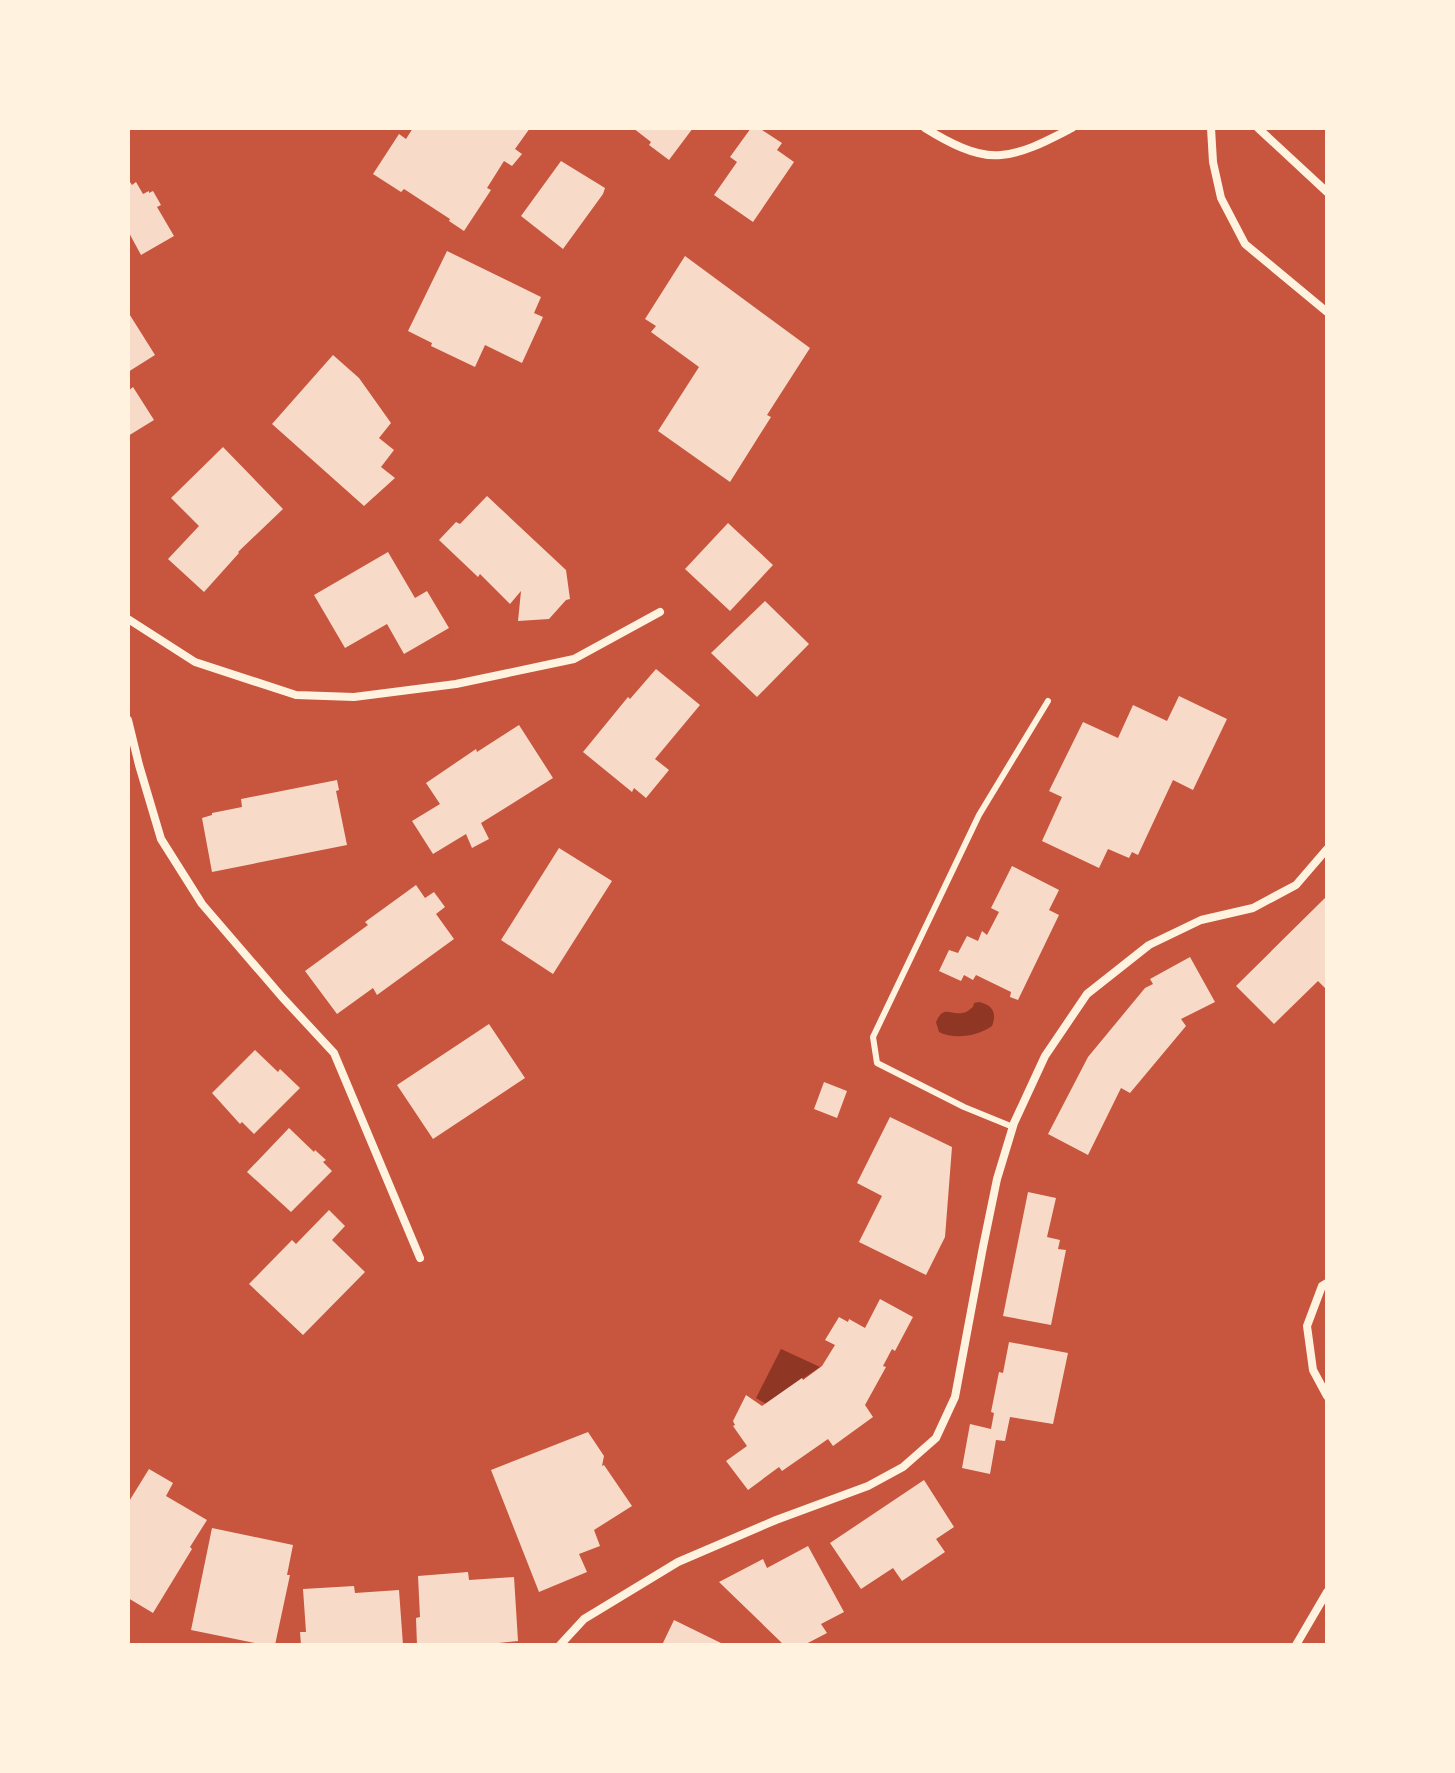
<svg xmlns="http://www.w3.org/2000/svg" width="1455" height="1773" font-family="'Titillium Web',sans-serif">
<rect width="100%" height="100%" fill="#c8553d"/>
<!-- water -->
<path fill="#8f3625" d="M979,1002C993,1005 997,1013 992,1026C978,1036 955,1040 939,1032L936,1022C944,1005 949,1015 962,1013C966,1013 969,1010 973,1007L974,1003Z
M781,1349L820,1367L766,1404L756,1398Z"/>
<!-- building -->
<path fill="#f7dbc8" d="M413,128H530L515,149L522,154L512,166L504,161L487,188L491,190L464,231L449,221L450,219L404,189L401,192L373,174L399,134L406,139Z
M633,128H693L669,160L649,145L651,142Z
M751,128H759L782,143L777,150L794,162L753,222L714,195L737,162L730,157Z
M561,161L605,188L603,194L563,249L521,216Z
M128,179L132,185L136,182L143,194L149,191V193L153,191L161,205L157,207L174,236L141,255L128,231Z
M447,251L541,297L534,313L543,317L522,363L485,345L475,367L431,346L432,343L408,331Z
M685,256L810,348L767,415L771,417L730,482L658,431L699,367L651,332L656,326L645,319Z
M128,312L155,355L128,372Z
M333,355L359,378L391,423L379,438L394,450L381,467L395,478L364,506L272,424Z
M133,387L154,420L128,436V391Z
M223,447L283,509L238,552L239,553L204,592L168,559L199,526L171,498Z
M487,496L566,570L570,599L566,600L549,619L518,621L521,591L510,604L480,574L478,577L439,540L456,522L460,524Z
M728,523L773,565L730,611L685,569Z
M388,552L415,598L427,591L449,628L404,654L387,624L345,648L314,595Z
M765,601L809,644L757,697L711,653Z
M656,669L700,705L655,759L669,770L646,798L634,788L632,792L583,752L628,697L630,699Z
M1179,696L1227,719L1193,790L1173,780L1138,855L1132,852L1129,858L1108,849L1099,868L1042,841L1062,797L1049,791L1083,722L1118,738L1133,705L1167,721Z
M519,725L553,778L481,823L489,839L472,848L466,834L433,854L412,821L440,804L426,783L476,749L477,752Z
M337,780L339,790L336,791L347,845L212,872L202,818L212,815V813L242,807L241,799Z
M559,848L612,881L553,974L501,940Z
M1012,866L1059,890L1049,910L1059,915L1018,1000L1010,997L1011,992L976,975L973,980L964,975L961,981L939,971L949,950L958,953L967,936L978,941L982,931L987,935L999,912L991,908Z
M416,885L425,898L434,892L445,907L436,914L454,939L377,995L373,988L337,1014L305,971L368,925L365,922Z
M1327,896V990L1318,981L1274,1024L1236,986Z
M1190,957L1215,1002L1181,1019L1186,1026L1130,1093L1121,1088L1088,1155L1048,1134L1088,1057L1145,988L1153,984L1150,979Z
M489,1024L525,1078L433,1139L397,1085Z
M255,1050L278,1072L280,1069L300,1088L254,1134L242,1122L240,1124L212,1093Z
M824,1082L847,1091L837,1118L814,1109Z
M890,1117L952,1147L945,1237L926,1275L859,1242L882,1196L857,1183Z
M289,1128L314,1152L315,1150L326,1160L323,1162L332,1171L291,1212L247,1172Z
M1028,1192L1056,1198L1047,1237L1060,1240L1058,1249L1066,1250L1051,1325L1003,1316Z
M329,1210L345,1226L332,1240L365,1272L303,1335L249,1284L292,1240L296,1244Z
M880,1299L913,1317L895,1351L892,1349L883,1366L886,1367L865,1405L873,1417L833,1446L828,1439L782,1471L779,1467L748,1490L726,1461L747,1446L733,1426L735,1425L733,1421L746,1395L762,1406L802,1378L803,1380L822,1366L835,1345L825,1340L839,1317L848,1322L849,1319L865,1328Z
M1009,1342L1068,1353L1053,1424L1010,1417L1005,1441L996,1440L990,1474L962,1468L970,1424L991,1429L994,1413L991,1412L999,1372L1003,1373Z
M588,1432L604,1456L602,1466L604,1465L632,1506L594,1530L600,1546L579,1554L587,1572L539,1592L491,1470Z
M149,1469L173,1483L166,1496L207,1520L190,1547L192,1549L153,1613L128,1598V1503Z
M924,1480L954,1527L936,1539L945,1552L902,1581L893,1568L861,1589L830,1543Z
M212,1528L293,1545L287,1575H290L275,1645H265L191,1630Z
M808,1546L844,1612L821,1624L827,1633L804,1645H784L719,1582L763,1559L767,1568Z
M468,1572L469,1580L514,1577L518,1641L481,1645H417L416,1618L420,1617L418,1576Z
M354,1586L355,1593L399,1590L403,1645H301L300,1632H306L303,1589Z
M674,1620L725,1645H662Z"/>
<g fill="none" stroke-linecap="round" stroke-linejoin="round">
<!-- service -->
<path stroke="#fff3e0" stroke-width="6" d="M1013,1127L964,1107L877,1063L873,1037L979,815L1048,701"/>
<!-- minor -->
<path stroke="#fff3e0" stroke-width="8" d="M925,128C946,141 976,158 1001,155C1026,153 1050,139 1072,128
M1211,128L1213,162L1221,198L1245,244L1327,312
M1258,128L1327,192
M128,619L195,662L296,695L354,697L456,684L574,659L660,612
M128,720L139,765L161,839L202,904L282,997L334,1053L420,1258
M1327,1283L1322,1286L1307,1326L1313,1370L1327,1396
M560,1645L584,1619L678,1562L776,1520L868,1486L903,1467L936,1438L955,1397L983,1247L997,1179L1014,1123L1045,1056L1087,994L1149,945L1201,920L1253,908L1296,885L1327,849
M1296,1645L1327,1592"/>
</g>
<!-- border -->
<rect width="1455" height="1773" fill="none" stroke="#fff3e0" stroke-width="260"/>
</svg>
